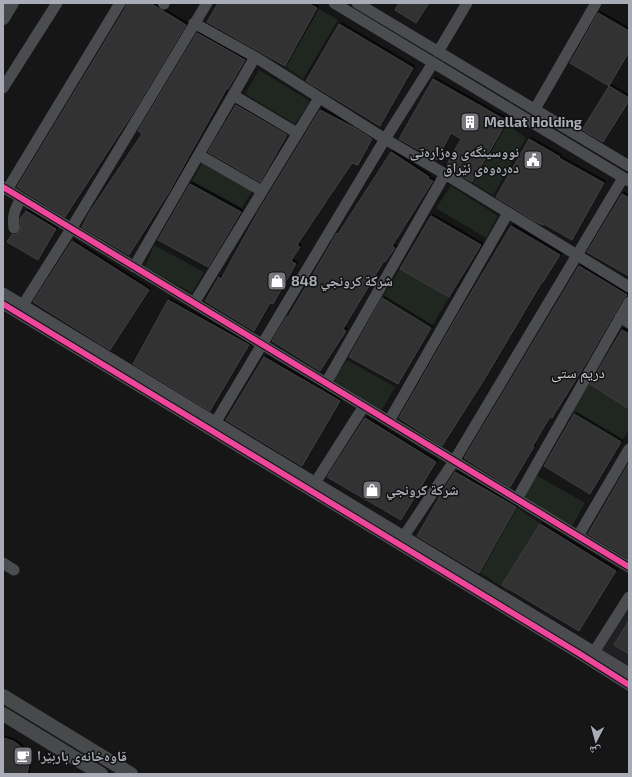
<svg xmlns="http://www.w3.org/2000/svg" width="632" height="777" font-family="'Exo 2','Noto Naskh Arabic',sans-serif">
<defs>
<filter id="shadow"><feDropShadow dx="2" dy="-2" stdDeviation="0" flood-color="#0009"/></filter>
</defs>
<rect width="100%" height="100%" fill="#161617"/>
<!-- built -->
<path fill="#202022" d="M629,597V673L594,652Z"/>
<!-- green -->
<path fill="#202721" d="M319,9L338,20L303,79L286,67Z
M259,70L310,101L295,124L245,94Z
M507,124L526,138L493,195L473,183Z
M203,161L252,191L242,208L192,181Z
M451,186L498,216L486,238L436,208Z
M154,245L204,272L192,293L145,267Z
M400,269L449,297L431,328L382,298Z
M347,360L395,387L381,411L333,380Z
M589,383L629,409V430L621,442L573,413Z
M536,475L585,503L572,526L525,498L526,496L523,495Z
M516,507L550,530L508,591L478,571Z"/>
<!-- building -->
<path fill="#313132" stroke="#3f4043" filter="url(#shadow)" d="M127,3H150L186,25L133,113L65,217L17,187L126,7Z
M218,3H307L317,8L285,66L207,22Z
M399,3H429L416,23L395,10Z
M598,13L629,31V52L609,86L570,63Z
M339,24L413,68L380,126L306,81Z
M197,33L245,60L228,89L227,88L169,192L129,255L82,227L89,213L142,134L138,131Z
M433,79L507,121L472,182L463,177L447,164L461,139L451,133L437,160L399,139Z
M609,86L629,98V101L603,142L582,130Z
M236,105L287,135L260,182L208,152Z
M320,110L355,128L372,139L358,165L352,163L297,245L300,247L291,261L296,264L273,304L270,303L254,331L205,301L219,277L221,279L258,212Z
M529,139L560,157L559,158L604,183L572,240L544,224L543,225L534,221L496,197Z
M391,152L429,177L428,179L433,181L392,246L395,248L385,262L384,261L343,329L346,331L320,371L272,341L287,316L288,317L337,233L338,234Z
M190,184L241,212L208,267L158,240Z
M622,194L629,198V276L587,252Z
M26,211L56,229L38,260L7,242L12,234L15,235L20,231V219Z
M431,216L481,245L449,297L400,269Z
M511,226L560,255L543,282H542L484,380L442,446L399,418L456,318Z
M72,241L149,290L110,350L33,302Z
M579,266L627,295L623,299L585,365L552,418L550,417L541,432L533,446L534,447L510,487L464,458Z
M382,298L431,328L398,384L349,357Z
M168,300L249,345L210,411L133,364Z
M622,330L629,334V409L590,384Z
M264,357L340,401L302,466L226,420Z
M574,414L621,442L590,494L544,466Z
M365,418L436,462L401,520L327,477Z
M629,463V559L588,534Z
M455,472L516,507L479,573L417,536L444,489Z
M540,524L616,571L579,631L502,585Z
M629,620V654L614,645Z
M3,738L13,741L20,746L27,756L29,764L27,774H3Z"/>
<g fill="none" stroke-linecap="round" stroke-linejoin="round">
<!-- minor -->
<path stroke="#4b4c4f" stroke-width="11" d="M163,3L164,4
M334,3L629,181
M357,3L629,166
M194,23L255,57L385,139L445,174L629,287
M438,52L467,3
M3,88L57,3
M233,95L297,133
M535,109L596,3
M199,155L262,191
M3,187L629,567
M7,190L120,3
M14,228C12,216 15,209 21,198
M134,267L255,57
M3,293L629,673
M194,303L319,98
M3,304L580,654L629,685
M23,305L71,229L207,3
M620,317L629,323
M326,383L445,174
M389,421L508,213
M212,428L385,139L433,63
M315,483L364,406
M517,499L629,302
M578,536L629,449
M400,542L454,461L623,178
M3,563L14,570
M594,652L629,597"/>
<!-- major -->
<path stroke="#48494b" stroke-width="14" d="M3,18L12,3
M3,696L131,774
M3,714L101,774"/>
<!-- cycleway casing -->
<g stroke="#111112" stroke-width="8">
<path id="cycleway" d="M3,187L629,567
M3,304L580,654L629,685"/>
</g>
<!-- cycleway -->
<use href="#cycleway" stroke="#ed469a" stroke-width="6"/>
</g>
<!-- icons -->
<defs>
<g id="building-square" transform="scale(1)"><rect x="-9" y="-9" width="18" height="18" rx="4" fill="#76787e" stroke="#111112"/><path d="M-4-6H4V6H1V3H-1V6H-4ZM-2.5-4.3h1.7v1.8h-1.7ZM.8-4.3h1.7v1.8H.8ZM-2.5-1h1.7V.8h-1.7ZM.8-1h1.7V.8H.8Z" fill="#fff"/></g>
<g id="civic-square" transform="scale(1)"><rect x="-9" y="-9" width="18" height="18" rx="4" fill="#76787e" stroke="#111112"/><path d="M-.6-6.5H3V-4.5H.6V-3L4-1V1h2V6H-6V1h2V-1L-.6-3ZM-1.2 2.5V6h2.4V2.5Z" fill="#fff"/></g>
<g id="shop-square" transform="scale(1)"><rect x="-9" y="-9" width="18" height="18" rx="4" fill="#76787e" stroke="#111112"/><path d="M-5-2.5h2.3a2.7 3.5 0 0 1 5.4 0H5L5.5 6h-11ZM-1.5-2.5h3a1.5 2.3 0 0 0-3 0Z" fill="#fff"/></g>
<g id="cafe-square" transform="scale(1)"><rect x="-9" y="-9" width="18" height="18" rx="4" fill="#76787e" stroke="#111112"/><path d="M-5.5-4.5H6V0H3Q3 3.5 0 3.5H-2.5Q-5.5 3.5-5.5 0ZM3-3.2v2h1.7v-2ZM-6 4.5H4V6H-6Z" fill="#fff"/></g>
</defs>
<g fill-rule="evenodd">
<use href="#building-square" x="470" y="122"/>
<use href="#civic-square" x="533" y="160"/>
<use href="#shop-square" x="277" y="281"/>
<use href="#shop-square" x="372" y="490"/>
<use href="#cafe-square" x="23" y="756"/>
</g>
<g text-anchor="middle" stroke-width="3" stroke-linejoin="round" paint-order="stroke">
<!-- poi labels -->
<g font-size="14" font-weight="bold" fill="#a9acb6" stroke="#111112" text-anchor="start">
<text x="484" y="127">Mellat Holding</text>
<text x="519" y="157" text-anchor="end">نووسینگەی وەزارەتی<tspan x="519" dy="16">دەرەوەی ئێراق</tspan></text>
<text x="291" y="286">شركة كرونجي 848</text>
<text x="386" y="495">شركة كرونجي</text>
<text x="37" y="761">قاوەخانەی باربێرا</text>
</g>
<!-- neighbourhood labels -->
<g font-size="15" fill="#c9cbd2" stroke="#111112">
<text x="578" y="378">دریم ستی</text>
</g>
</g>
<!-- border -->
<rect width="632" height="777" fill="none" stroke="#a9acb6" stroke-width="8"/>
<!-- north arrow -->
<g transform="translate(596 741) rotate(186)" stroke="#111112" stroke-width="3" paint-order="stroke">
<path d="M0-3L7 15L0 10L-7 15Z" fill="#a9acb6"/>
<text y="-6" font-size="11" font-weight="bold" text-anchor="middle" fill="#a9acb6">ش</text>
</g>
</svg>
